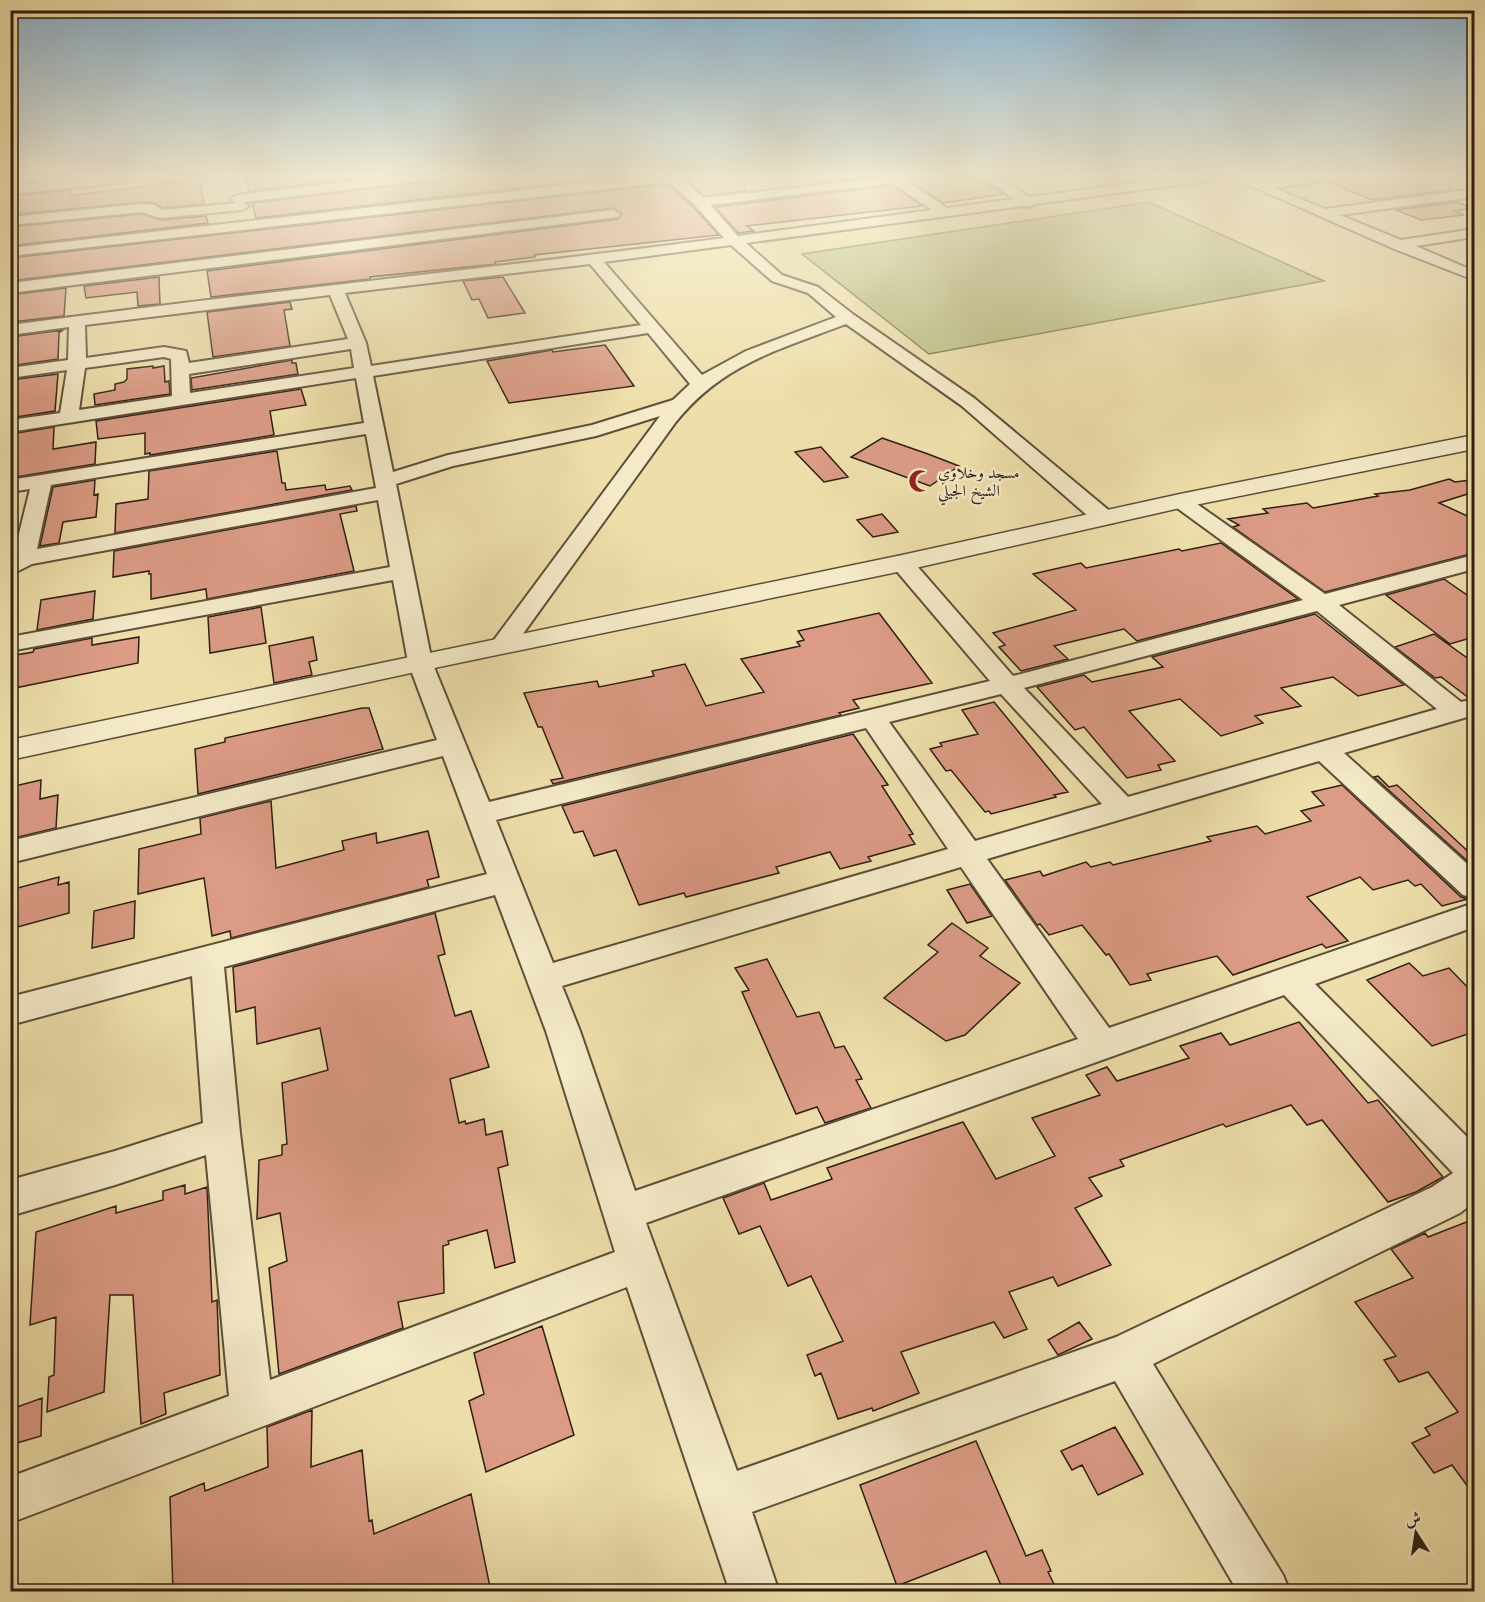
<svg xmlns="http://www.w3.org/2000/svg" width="1485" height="1602" font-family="Cardo,Amiri,serif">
<rect width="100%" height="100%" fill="#eedfaa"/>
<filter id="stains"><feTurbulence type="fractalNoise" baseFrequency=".00333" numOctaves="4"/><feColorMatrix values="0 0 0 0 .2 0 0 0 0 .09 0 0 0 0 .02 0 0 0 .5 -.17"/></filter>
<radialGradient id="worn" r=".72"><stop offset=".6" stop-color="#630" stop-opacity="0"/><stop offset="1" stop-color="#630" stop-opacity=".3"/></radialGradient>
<!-- green -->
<path fill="#bbc186" stroke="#74704d" stroke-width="1.5" d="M1149,202L1324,281L929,354L802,254Z"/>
<!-- building -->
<path fill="#db9b85" stroke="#2e1f14" stroke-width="1.5" d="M10,176H69V178L10,184Z
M245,176H374L249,191Z
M475,176H627L256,218L252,203Z
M693,176H745L746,191L704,196L687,181Z
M803,176H878L814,183Z
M904,176H974L1004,194L943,203Z
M1337,176H1449L1450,190L1372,200L1328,182Z
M199,179L204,204L163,208L154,203L141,202L10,215V196L70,190L71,196Z
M668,184L693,207L719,235L534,255L535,257L495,262L496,264L370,277V279L211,297L207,271L618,219L622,213L613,208L10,281V258Z
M892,185L922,206L747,226L754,231L738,233L715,207Z
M1457,202L1474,208L1454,211L1464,215L1421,220L1396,210Z
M141,214L161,220L206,216L208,223L10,246V227Z
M159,277L160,304L138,306L137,292L86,298L84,286Z
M503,277L525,313L488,318L479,299L472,300L463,281Z
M66,288L64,316L12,322L17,294Z
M290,302L292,309L284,310L290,346L213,357L207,312Z
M63,330L59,333L58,359L10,366V337Z
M605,345L634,386L509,403L487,361L552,350L553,352Z
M292,360V363H296L298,374L192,390L191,378Z
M153,366V368L164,366L165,382L169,381L170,394L95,405L94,394L115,390V384L124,382L127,379V369Z
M58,374L55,411L10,418V380Z
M301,389L306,405L270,411L274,435L150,455V453L145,454V433L98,439L96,421Z
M54,427L53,449L96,442L95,464L10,478V434Z
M882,438L928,454L959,466L930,486L851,457Z
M821,447L848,477L824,482L795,452Z
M277,451L282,483H285L286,490L325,485L326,490L350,486L352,490L115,533L116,504L148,499L149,471Z
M1449,479L1455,482L1470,480L1474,492L1439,503L1474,519V553L1325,592L1233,527L1239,525L1228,519L1268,513L1263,509L1307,503L1313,508L1378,496L1375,494L1410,490Z
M95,480L94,495L98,494L96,517L63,522L59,543L40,546L53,487Z
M356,506L357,511L340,514L354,571L207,599L206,589L151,599V574H149V571L113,577L114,551Z
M882,514L898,532L873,537L857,520Z
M1221,543L1298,599L1137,641L1124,629L1054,646L1068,659L1021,671L999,647L1005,645L993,633L1076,610L1033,574L1081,563L1086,568L1179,549L1182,551Z
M1444,579L1474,600V637L1450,644L1386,595Z
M95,591L93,619L37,630L41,600Z
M261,607L266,643L210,653L208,617Z
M879,613L932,683L853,700L859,708L839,713L841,715L553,784L551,780L563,778L542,727H538L524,693L597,681L599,687L654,676L652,671L685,664L706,706L764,692L741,659L800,646L797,642L804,640L798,631Z
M1315,614L1404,685L1358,696L1333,677L1281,688L1301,706L1255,716L1263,723L1221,736L1180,699L1129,711L1175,761L1158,765L1161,770L1127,778L1084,727L1075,730L1037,687L1084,675L1092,682L1163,667L1152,657Z
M1434,634L1474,663V697L1469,698L1441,677L1435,678L1395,647Z
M139,637L138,663L10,689V656L33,652L34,649L92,638V645Z
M313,637L317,660L309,662L312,675L274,683L269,646Z
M994,702L1068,792L1054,795L1056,797L991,814L989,811L985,812L951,770L946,771L930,749L942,746L940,743L978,734L962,710Z
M362,708H369L383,749L198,794L195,749L225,742V738Z
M853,734L888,785L882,786L913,834L909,835L915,844L868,857L871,861L840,869L830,852L776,867L779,873L686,897L684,893L639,905L616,850L594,856L583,831L574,833L562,806Z
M1378,776L1389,787L1397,785L1474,857V867L1374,777Z
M41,780L40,799L58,795L56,828L10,839V787Z
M1342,785L1461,897L1468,899L1442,906L1421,884L1415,886L1408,880L1373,890L1360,877L1307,897L1348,941L1326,948L1322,944L1233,975L1217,956L1147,974L1151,980L1130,985L1109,954L1106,955L1082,925L1049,935L1040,924L1037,925L1005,880L1040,871L1043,876L1086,862L1091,867L1110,862L1113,865L1211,841L1207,837L1257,826L1265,834L1311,821L1301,811L1324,805L1312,792Z
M271,801L276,868L344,850L342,841L376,833L377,843L428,831L439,877L427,880L429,887L231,938L230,931L212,936L204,878L138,894L139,849L201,834L200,818Z
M59,877L58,885L69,882V913L10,929V890Z
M970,884L992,916L967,923L947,890Z
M135,901L134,938L92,948L94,911Z
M435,913L445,954L438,956L455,1016L471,1011L489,1067L450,1079L459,1123L465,1121L466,1124L484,1119L486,1135L502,1131L508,1165L498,1168L515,1262L495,1268L487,1230L448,1241L449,1244L443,1246L444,1293L398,1302L403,1328L279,1374L269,1268L287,1261L280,1213L257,1219L259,1160L282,1155V1145L287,1144L282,1083L328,1070L320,1028L257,1044L255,1007L236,1012L233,967Z
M952,923L988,948L980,956L1020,983L965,1035L946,1041L884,998L938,952L928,945Z
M767,959L797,1017L819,1012L835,1048L844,1046L862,1079L856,1080L871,1108L825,1123L817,1107L796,1114L742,992L749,990L735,968Z
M1409,963L1423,976L1449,968L1474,994V1032L1432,1046L1367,980Z
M1299,1022L1368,1103L1378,1100L1443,1177L1416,1192L1388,1202L1322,1120L1307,1125L1291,1105L1226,1127L1223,1124L1120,1160L1124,1166L1089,1178L1102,1196L1075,1208L1111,1265L1058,1286L1053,1277L1009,1292L1027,1329L1004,1338L994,1322L901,1352L919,1393L873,1411L872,1408L838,1419L821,1373L815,1376L807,1355L843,1341L811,1276L788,1286L760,1226L739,1234L723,1198L764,1183L771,1200L832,1179L827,1168L963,1122L996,1179L1055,1156L1032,1118L1100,1095L1086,1075L1107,1067L1117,1081L1189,1058L1180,1046L1221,1033L1230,1045Z
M185,1185V1194L207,1187L212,1302L217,1300L220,1375L164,1393L166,1414L141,1424L133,1295H110L104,1392L47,1412L49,1377L54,1375L56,1317L30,1325L36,1232L116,1206V1213L163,1200V1191Z
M1474,1219V1495L1452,1465L1434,1473L1412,1443L1430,1435L1425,1428L1458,1412L1428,1372L1399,1382L1384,1360L1396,1356L1355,1302L1413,1278L1391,1249L1425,1233L1428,1237Z
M1079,1322L1092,1339L1058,1355L1048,1340Z
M542,1326L574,1435L486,1472L469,1401L484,1394L474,1353Z
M42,1398L41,1436L17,1443V1407Z
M312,1410L311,1467L362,1450L369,1521L372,1520L374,1534L471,1494L491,1592H173L170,1497L204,1483L205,1491L268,1467L267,1427Z
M1115,1427L1143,1474L1098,1495L1082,1465L1072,1470L1061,1451Z
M976,1441L1026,1556L1042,1550L1051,1571L1048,1572L1058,1592H1004L986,1551L897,1586L860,1485Z"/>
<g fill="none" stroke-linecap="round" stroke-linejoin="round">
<!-- minor casing -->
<g stroke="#5e4f3a" stroke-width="4">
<path id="minor" d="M108,176H154L148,180L10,194V186Z
M395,176H434L428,180L243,202L249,206L242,210L161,218L141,212L10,225V217L141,204L154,205L163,210L236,203L230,199L237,195Z
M649,176H691L683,180L703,198L900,176L947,208L1014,199L982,176H997L1029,197L1187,176H1223L1217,180L1035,204L1029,207L1024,206L746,243L782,275L818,287L854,315L974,398L1112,513L1115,518L1112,523L1104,524L1096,523L962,406L846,324C778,350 722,364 675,423L512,649L503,651L494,649L491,644L660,416L596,436L453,466L396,484L432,662L489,802L990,681L894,568L891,563L894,558L902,556L910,558L1013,676L1303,600L1173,505L1170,501L1173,497L1180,495L1187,497L1325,594L1474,555V569L1339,605L1461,702L1474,699V715L1344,753L1474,870V898L1463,895L1319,761L987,859L1109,1028L1474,903V927L1315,984L1474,1144V1202L1460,1213L1153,1364L1283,1575L1290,1592H1238L1115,1381L752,1512L779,1592H730L627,1287L10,1523V1477L229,1396L206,1155L115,1185L10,1216V1180L115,1151L203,1123L192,976L10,1025V997L487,874L443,756L10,863V841L437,740L408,662L393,580L10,651V637L390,567L378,500L32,564L10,575V554H14L30,489L10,492V480L364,423L356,378L10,432V420L60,413L67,370L10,378V368L68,360L69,327L10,335V325C248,293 487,269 724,238L695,205L669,182L10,256V248ZM893,183L932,210L738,236L710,205ZM731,245L772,281L808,293L836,317L746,351L702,375L604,262ZM590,264L641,325L371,366L366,343L345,293ZM330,295L348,339L189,363L186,351L164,347L86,358L85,325ZM648,333L690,384L673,400L592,425L448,455L393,472L373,376ZM351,349L354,368L190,393L189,374ZM164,357L171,359L172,396L79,410L85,368ZM366,434L376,488L37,549L51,485ZM1317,611L1437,709L1128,797L1024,688ZM1001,694L1102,804L975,841L889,722ZM866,728L948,849L553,963L496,820ZM961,867L1078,1039L635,1191L580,1031L562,986ZM495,895L546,1031L615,1252L270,1380L240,1133L224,967ZM1284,995L1453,1173L1432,1187L1116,1337L737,1471L646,1223Z
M1229,176H1246L1261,182L1301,176H1335L1329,180L1274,188L1325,209L1474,189V197L1340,215L1401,240L1474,229V237L1416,246L1474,271V280L1392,248Z
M613,210L620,214L618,217L10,293V283Z"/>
</g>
<!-- tertiary casing -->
<g stroke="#5e4f3a" stroke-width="3">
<path id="tertiary" d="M1474,435V449L1180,508L902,571L420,671L10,760V740L902,555L1180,494Z"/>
</g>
<!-- minor -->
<use href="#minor" fill="#f4eac8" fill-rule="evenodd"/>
<!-- tertiary -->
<use href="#tertiary" fill="#f4eac8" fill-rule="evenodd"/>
</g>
<!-- sky -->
<linearGradient id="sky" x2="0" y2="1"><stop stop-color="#8bb6d4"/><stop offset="0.44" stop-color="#f7f1d9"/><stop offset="1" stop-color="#f7f1d9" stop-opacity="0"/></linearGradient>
<rect width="1485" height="400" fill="url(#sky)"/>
<!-- icons -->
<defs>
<g id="mosque-bare" transform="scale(1.8)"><path d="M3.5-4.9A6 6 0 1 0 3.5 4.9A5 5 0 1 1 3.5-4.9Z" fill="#8f2418" stroke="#f4eac8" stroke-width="2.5" paint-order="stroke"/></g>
</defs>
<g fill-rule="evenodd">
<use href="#mosque-bare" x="920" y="481"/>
</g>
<g text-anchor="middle" stroke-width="5" stroke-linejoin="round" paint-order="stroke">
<!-- far-poi labels -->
<g font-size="16" fill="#2e1f14" stroke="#f4eac8" text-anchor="start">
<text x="938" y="478">مسجد وخلاوي<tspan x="938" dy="18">الشيخ الجيلي</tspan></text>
</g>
</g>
<!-- margin -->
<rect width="1485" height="1602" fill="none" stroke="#eedfaa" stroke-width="36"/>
<rect x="12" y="12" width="1461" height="1578" fill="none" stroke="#2e1f14" stroke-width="3"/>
<rect x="18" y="18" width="1449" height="1566" fill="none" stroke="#2e1f14" stroke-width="1.5"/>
<!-- north arrow -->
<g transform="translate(1416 1533) rotate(348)" stroke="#f4eac8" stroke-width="4.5" paint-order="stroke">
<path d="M0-4.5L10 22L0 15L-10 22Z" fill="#2e1f14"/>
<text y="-9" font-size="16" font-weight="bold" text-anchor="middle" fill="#2e1f14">ش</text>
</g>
<rect width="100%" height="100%" filter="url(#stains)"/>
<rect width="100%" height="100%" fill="url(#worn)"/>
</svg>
